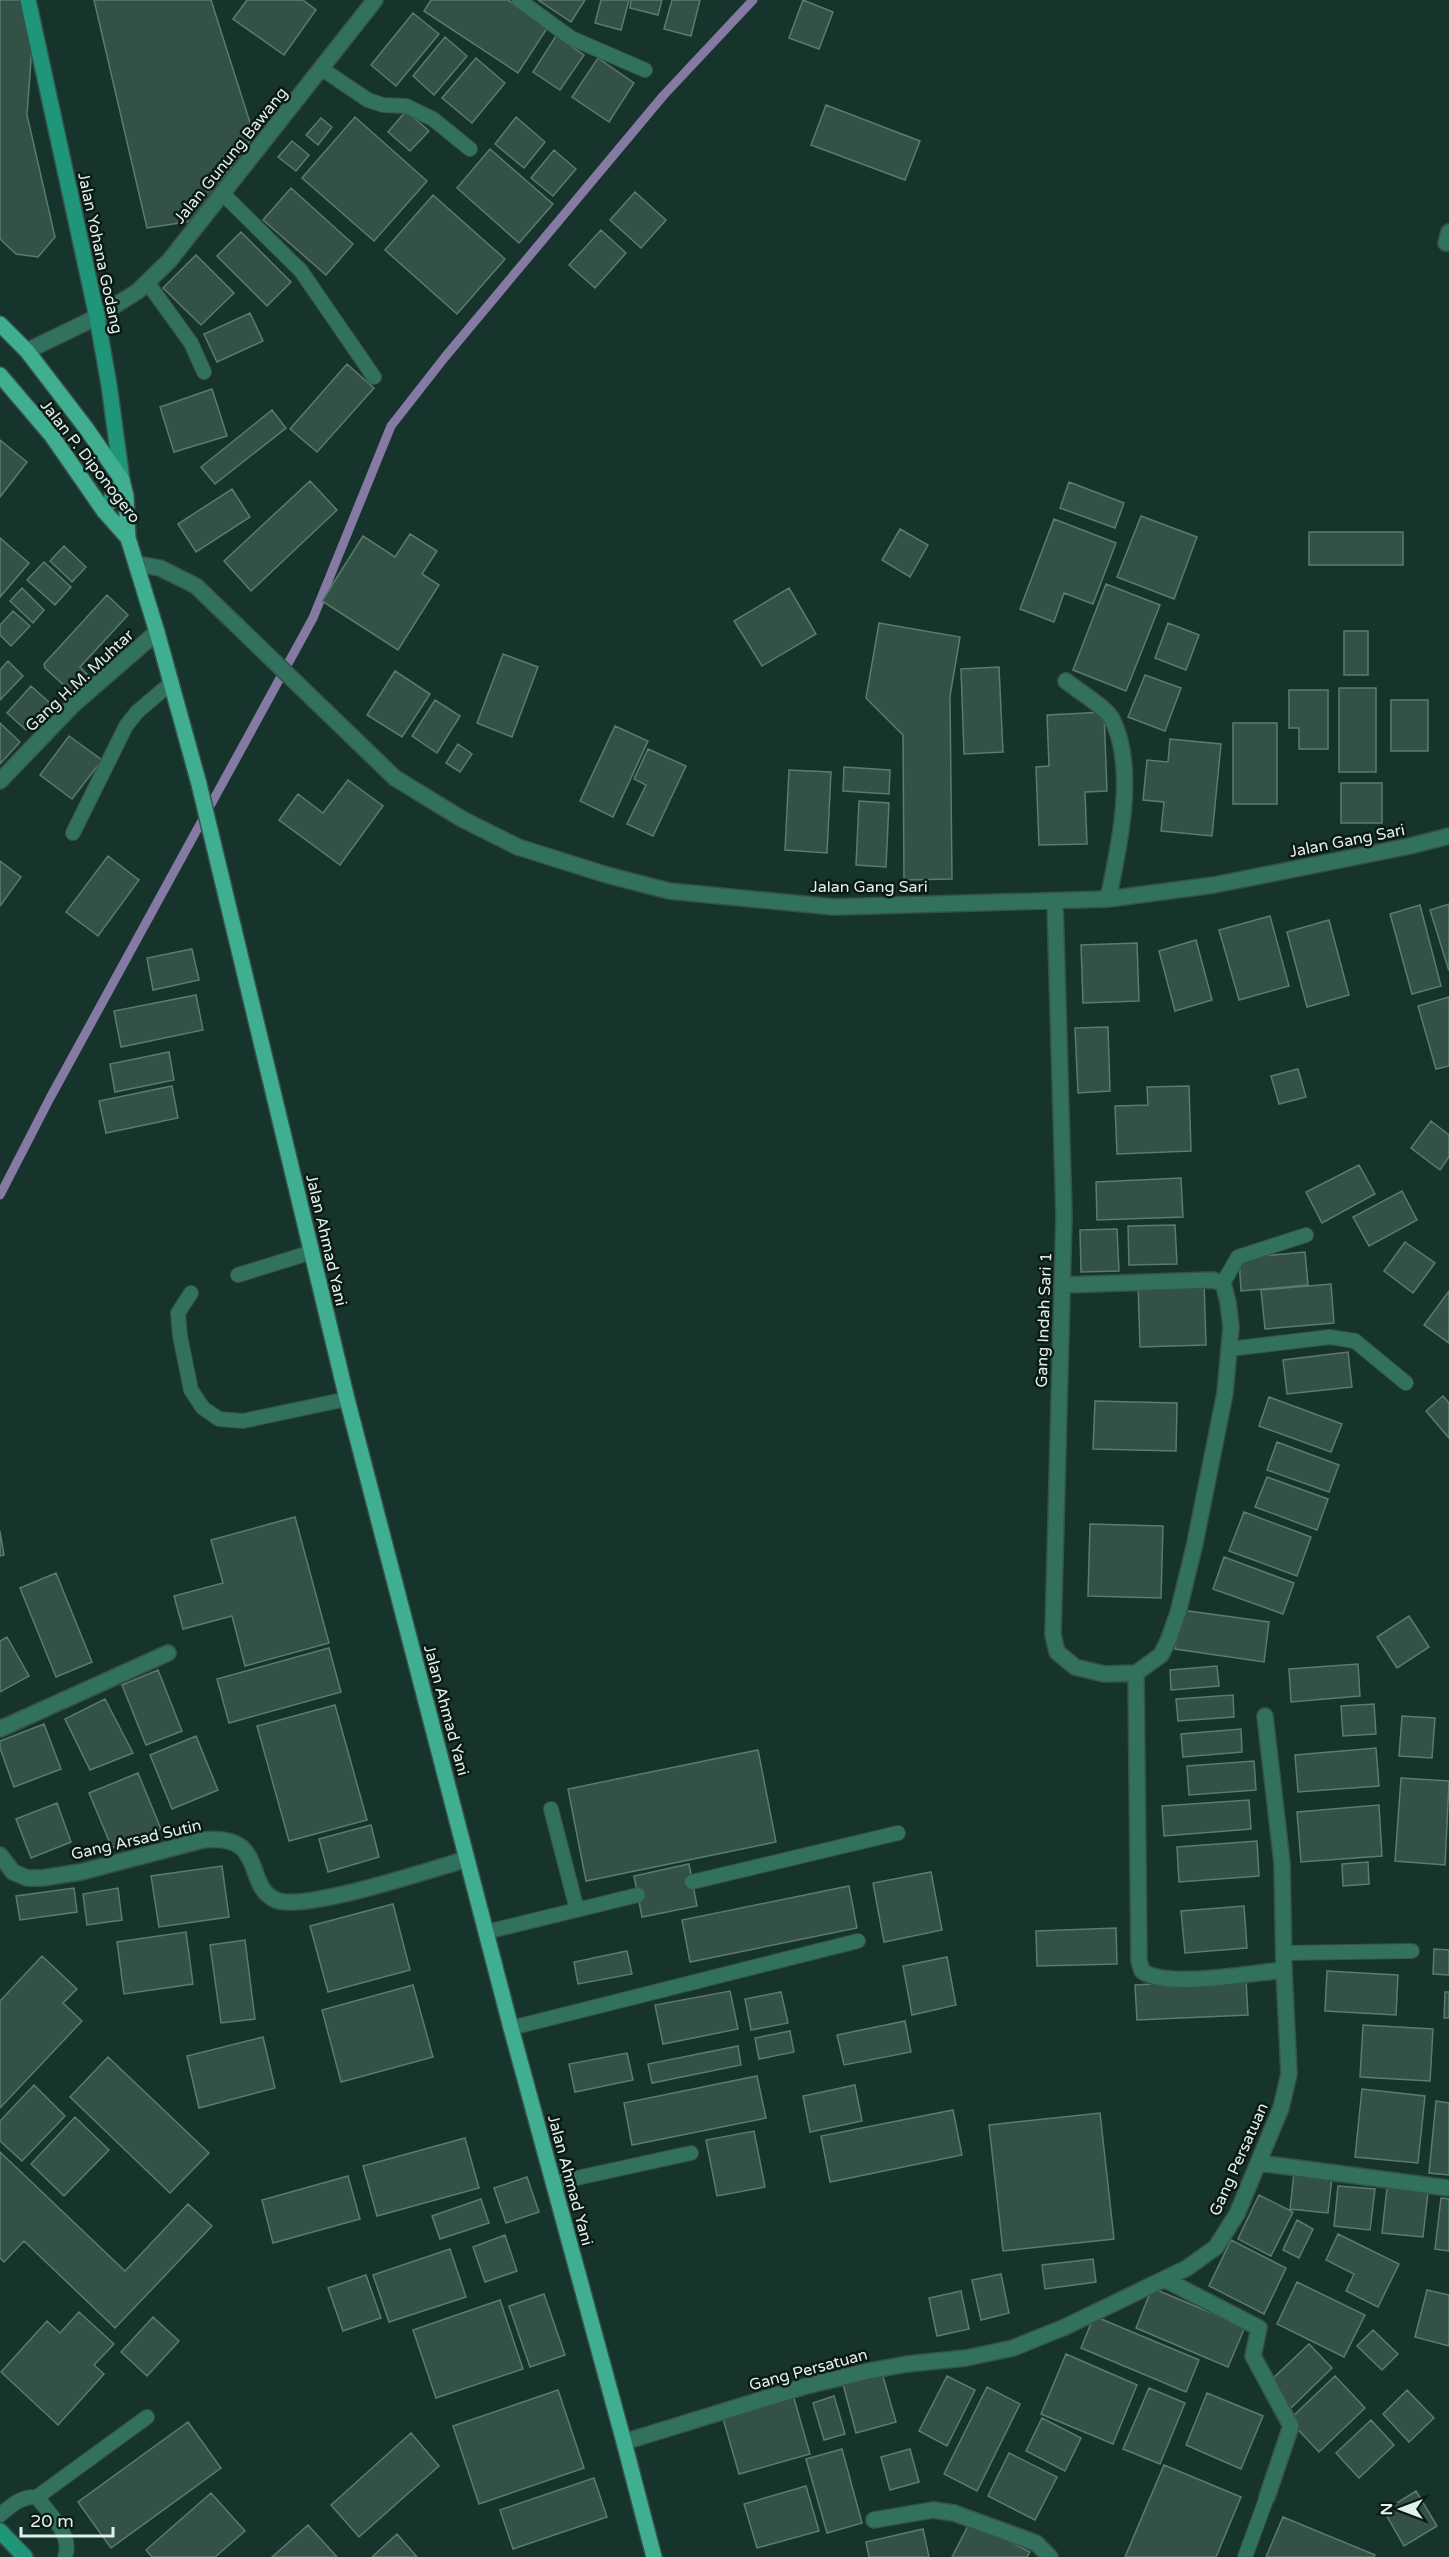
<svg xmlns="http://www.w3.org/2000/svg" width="1449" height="2557" font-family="'Varela Round',sans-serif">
<rect width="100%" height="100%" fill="#16342b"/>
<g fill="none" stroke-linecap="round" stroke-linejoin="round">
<!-- stream -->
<path stroke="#847aa4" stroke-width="9" d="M0,1195L50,1098L313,618L391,426L445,357L663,96L753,0"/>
</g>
<!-- building -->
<path fill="#335147" stroke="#5b7a70" stroke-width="1.5" d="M0,0H31L34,18L27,115L55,237L38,257L16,254L0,239Z
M94,0H211L254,135L193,221L147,228Z
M247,0H303L316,10L284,55L233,19Z
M431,0H508L548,27L518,73L424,11Z
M538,0H585L571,22Z
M601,0H629L621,30L595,23Z
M631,0H662L658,15L630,8Z
M672,0H700L691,36L664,29Z
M803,0L833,12L819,49L789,38Z
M413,13L439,34L396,86L371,65Z
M556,36L584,55L560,90L533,72Z
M445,37L467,56L434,95L413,76Z
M476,58L505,83L472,123L442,98Z
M598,58L634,83L609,122L572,97Z
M826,105L920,141L905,180L811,145Z
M406,111L429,131L410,151L388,132Z
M355,117L427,181L374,241L302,178Z
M516,117L545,142L524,168L495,144Z
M321,118L332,127L318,145L306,135Z
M292,141L309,155L296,171L278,157Z
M490,149L553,204L519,243L457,188Z
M554,150L576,169L553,196L531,178Z
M291,188L353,244L326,275L263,220Z
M635,192L666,220L641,248L610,220Z
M433,195L505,259L457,314L385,250Z
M601,230L626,253L595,288L569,265Z
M241,232L291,282L267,306L217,256Z
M196,255L234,293L201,325L163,288Z
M250,313L263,341L217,362L204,334Z
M347,364L374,388L317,452L290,429Z
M212,389L227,436L174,452L160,407Z
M272,410L286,428L215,484L201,467Z
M0,440L27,462L0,497Z
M310,481L337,510L251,591L224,561Z
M1069,482L1124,503L1115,528L1060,508Z
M232,489L250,517L196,552L178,524Z
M1141,516L1197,537L1174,599L1117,577Z
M1054,519L1116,543L1093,604L1064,593L1054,622L1020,609Z
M900,529L928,545L910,577L882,560Z
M1309,532H1403V565H1309Z
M410,534L437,551L422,574L439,585L398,650L322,601L363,536L395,557Z
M0,538L29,563L0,597Z
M64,546L86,567L72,582L50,561Z
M44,562L71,587L55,605L27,580Z
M1106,584L1160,605L1126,691L1073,670Z
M22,588L44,610L33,623L10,601Z
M789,588L816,634L762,666L734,621Z
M107,595L128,615L80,667L94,681L79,699L45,668L44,664Z
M13,611L30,626L11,646L0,635V625Z
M879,623L960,637L950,696L952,879L904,880L903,735L866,698Z
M1168,623L1199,635L1186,670L1155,658Z
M1344,631H1368V675H1344Z
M503,654L538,667L512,737L477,723Z
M8,661L23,676L0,700V670Z
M999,667L1003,752L964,754L961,669Z
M395,671L430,694L402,737L367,715Z
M1145,675L1181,688L1165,731L1128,717Z
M31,686L50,703L26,730L7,713Z
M1339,688H1376V772H1339Z
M1289,690H1328V749H1299V728H1289Z
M435,700L460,716L437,753L412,736Z
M1391,700H1428V751H1391Z
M1104,712L1107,791L1085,792L1087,844L1039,845L1036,767L1049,766L1047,715Z
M0,723L20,742L0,764Z
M1233,723H1277V804H1233Z
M615,726L648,741L613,817L580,801Z
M69,736L102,760L72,799L40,775Z
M1170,739L1221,744L1212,836L1161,831L1164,802L1143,800L1147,760L1168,762Z
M458,744L472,754L460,772L446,763Z
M648,749L686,766L653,836L627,824L646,785L634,779Z
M844,767L890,770L889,794L843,791Z
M789,770L831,772L827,853L785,850Z
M348,780L383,806L340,865L279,820L298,794L323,813Z
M1341,783H1382V823H1341Z
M859,801L889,803L886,867L856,865Z
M108,856L139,880L98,936L66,912Z
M0,861L21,877L0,906Z
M1449,904V971L1430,910Z
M1420,905L1441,986L1412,994L1390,914Z
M1270,916L1289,986L1239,1000L1219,930Z
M1329,920L1349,995L1307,1007L1287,932Z
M1196,940L1212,1000L1175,1011L1159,951Z
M1137,943L1139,1001L1083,1003L1081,945Z
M192,949L199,980L153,990L147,958Z
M196,995L203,1030L121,1047L114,1011Z
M1449,997V1066L1436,1069L1418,1006Z
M1108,1027L1110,1091L1078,1093L1075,1028Z
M169,1052L174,1080L115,1092L110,1064Z
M1298,1069L1306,1097L1279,1104L1271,1076Z
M172,1086L178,1118L106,1133L99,1101Z
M1189,1086L1191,1151L1117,1154L1115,1106L1148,1105L1147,1087Z
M1431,1121L1449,1135V1157L1440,1170L1411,1148Z
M1359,1165L1375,1194L1322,1223L1306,1192Z
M1181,1178L1183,1217L1097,1220L1096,1182Z
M1402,1191L1417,1220L1369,1246L1353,1217Z
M1175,1225L1177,1264L1129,1265L1128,1226Z
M1117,1229L1119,1271L1081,1272L1080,1230Z
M1405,1242L1435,1263L1413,1293L1384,1271Z
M1305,1252L1308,1285L1241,1291L1239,1258Z
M1204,1281L1206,1345L1140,1347L1138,1283Z
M1331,1284L1334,1323L1265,1329L1261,1290Z
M1449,1291V1343L1424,1325Z
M1348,1352L1352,1387L1287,1394L1283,1360Z
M1443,1396L1449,1403V1438L1426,1411Z
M1269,1397L1342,1424L1331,1452L1259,1426Z
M1095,1401L1177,1403L1176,1451L1093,1449Z
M1277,1442L1339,1465L1329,1492L1267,1470Z
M1267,1477L1328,1499L1317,1530L1255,1507Z
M1244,1512L1311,1537L1297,1576L1229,1551Z
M295,1517L329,1643L245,1666L232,1616L183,1629L174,1596L223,1583L211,1540Z
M1090,1524L1163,1526L1161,1598L1088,1596Z
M0,1531L4,1555L0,1556Z
M1224,1557L1294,1583L1283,1614L1213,1589Z
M56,1573L92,1662L56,1677L20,1588Z
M1181,1610L1269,1622L1264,1662L1175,1649Z
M1409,1616L1429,1647L1397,1668L1377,1637Z
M7,1637L29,1676L0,1692V1641Z
M329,1648L341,1692L229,1723L217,1679Z
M1358,1664L1360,1696L1291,1702L1289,1669Z
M1217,1666L1219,1686L1171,1690L1170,1670Z
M158,1670L182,1731L146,1745L122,1685Z
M1233,1695L1234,1717L1178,1721L1176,1699Z
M105,1699L133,1753L90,1770L65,1719Z
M1374,1704L1376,1734L1343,1736L1341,1706Z
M335,1705L367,1820L289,1841L257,1726Z
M1402,1716L1435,1718L1432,1758L1399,1756Z
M44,1724L61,1769L14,1787L0,1748V1741Z
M1241,1729L1242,1752L1183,1757L1181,1734Z
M196,1736L218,1790L172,1809L150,1755Z
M1376,1748L1379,1786L1298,1792L1295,1755Z
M758,1750L776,1842L586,1881L568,1789Z
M1254,1761L1256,1790L1189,1795L1187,1766Z
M138,1773L161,1829L112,1848L89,1793Z
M1401,1778L1449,1781L1445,1865L1395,1861Z
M1249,1800L1251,1829L1164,1836L1162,1806Z
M57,1803L71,1842L31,1858L16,1819Z
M1379,1805L1382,1856L1301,1862L1297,1812Z
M371,1825L379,1857L328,1872L319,1839Z
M1257,1841L1259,1876L1179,1882L1177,1847Z
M1368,1862L1369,1884L1343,1886L1342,1864Z
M689,1864L697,1906L642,1917L634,1876Z
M222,1866L229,1917L159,1927L151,1876Z
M931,1872L942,1930L884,1942L873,1883Z
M849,1886L857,1928L690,1962L682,1920Z
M74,1888L77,1912L20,1920L16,1896Z
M118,1888L122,1920L87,1925L83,1894Z
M393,1904L410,1970L328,1992L310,1926Z
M1244,1906L1247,1948L1185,1953L1181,1911Z
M1116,1928L1117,1964L1037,1966L1036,1931Z
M186,1932L193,1984L124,1994L117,1942Z
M245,1940L255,2019L221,2023L210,1945Z
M1434,1949L1449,1950V1975L1433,1974Z
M627,1951L632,1974L578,1984L574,1962Z
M42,1956L77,1989L63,2003L82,2021L0,2108V2001Z
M947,1957L956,2005L912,2015L903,1966Z
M1327,1971L1398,1975L1396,2015L1325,2011Z
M1246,1979L1248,2015L1137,2020L1135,1985Z
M413,1985L433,2057L341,2082L322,2010Z
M730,1991L738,2029L663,2044L655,2005Z
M781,1992L788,2023L751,2030L745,1999Z
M1445,1992H1449V2018H1444Z
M905,2021L911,2052L844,2065L837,2035Z
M1363,2025L1433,2029L1430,2081L1360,2077Z
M790,2031L794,2052L759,2059L755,2038Z
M263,2037L275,2088L199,2108L187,2056Z
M738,2046L741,2065L652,2083L648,2064Z
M627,2053L633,2080L575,2092L569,2064Z
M108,2057L209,2153L170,2193L70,2097Z
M757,2076L766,2118L632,2145L624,2103Z
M34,2085L65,2116L22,2161L0,2141V2121Z
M855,2085L862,2121L810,2132L803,2096Z
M1362,2089L1425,2096L1418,2163L1355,2157Z
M1436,2101L1449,2103V2175L1429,2173Z
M953,2110L962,2155L830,2182L821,2136Z
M1100,2113L1114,2239L1003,2251L989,2125Z
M75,2117L109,2150L64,2196L31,2164Z
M754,2131L765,2187L717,2196L706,2140Z
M465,2138L479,2188L377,2216L363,2166Z
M0,2152L125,2271L188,2204L212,2226L115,2328L24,2241L4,2262L0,2258Z
M1294,2173L1332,2177L1328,2213L1290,2209Z
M348,2176L360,2219L273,2243L262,2200Z
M527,2177L539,2212L506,2223L494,2188Z
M1338,2186L1375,2189L1370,2230L1334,2226Z
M1387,2188L1428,2192L1423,2237L1382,2233Z
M1259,2195L1293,2212L1271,2256L1238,2239Z
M1441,2198L1449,2199V2251L1435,2249Z
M481,2199L489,2223L440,2239L432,2216Z
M1297,2220L1313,2229L1299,2258L1283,2250Z
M1338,2234L1399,2264L1378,2307L1346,2291L1354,2274L1326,2260Z
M505,2235L517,2271L485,2282L473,2247Z
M1231,2240L1286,2268L1264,2314L1209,2286Z
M450,2249L466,2297L389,2322L373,2275Z
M1093,2259L1096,2282L1045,2289L1042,2265Z
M1001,2274L1009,2313L981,2320L972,2280Z
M366,2275L381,2318L343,2331L328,2288Z
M1297,2282L1365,2315L1344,2357L1277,2324Z
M1152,2288L1245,2327L1228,2367L1136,2328Z
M1427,2290L1449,2295V2346L1415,2337Z
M961,2291L969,2329L937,2336L929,2298Z
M544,2294L565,2355L530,2367L509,2306Z
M500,2300L523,2369L436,2398L413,2330Z
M79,2312L114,2344L94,2365L104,2374L58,2425L1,2372L47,2321L60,2333Z
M1094,2316L1199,2360L1186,2392L1081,2348Z
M153,2317L179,2341L147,2376L121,2352Z
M1373,2330L1398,2354L1382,2370L1357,2346Z
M1309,2344L1332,2368L1291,2408L1268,2383Z
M1066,2354L1137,2385L1113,2444L1041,2414Z
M882,2373L896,2422L856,2433L843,2384Z
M947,2376L975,2390L947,2446L919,2431Z
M1335,2376L1365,2408L1319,2452L1289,2420Z
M987,2387L1020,2404L977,2491L944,2474Z
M1149,2388L1185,2403L1160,2464L1123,2449Z
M558,2390L584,2468L479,2504L453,2426Z
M1407,2390L1434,2418L1409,2442L1383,2414Z
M1207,2393L1263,2416L1241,2469L1186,2445Z
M793,2395L810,2454L739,2474L722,2415Z
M834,2396L845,2434L824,2440L813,2403Z
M1042,2418L1081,2438L1065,2471L1026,2451Z
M1371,2420L1394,2445L1359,2478L1336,2453Z
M188,2422L221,2468L111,2548L78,2502Z
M411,2433L439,2466L359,2537L331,2505Z
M842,2449L862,2523L827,2533L806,2459Z
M910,2449L919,2482L890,2490L881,2457Z
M1009,2453L1057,2477L1035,2520L988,2496Z
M1164,2465L1241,2497L1216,2557H1125Z
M594,2478L607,2517L513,2549L500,2510Z
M806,2486L819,2531L757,2548L744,2504Z
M1416,2491L1437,2526L1404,2546L1384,2511Z
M211,2493L245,2531L215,2557H152L146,2550Z
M1283,2517L1375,2555L1374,2557H1266Z
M970,2522L1030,2552L1027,2557H952Z
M308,2525L337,2557H272Z
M923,2529L929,2557H869L866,2542Z
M397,2534L417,2557H372Z"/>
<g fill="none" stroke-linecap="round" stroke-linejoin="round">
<!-- lane casing -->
<g stroke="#36524a" stroke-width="16">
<path id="lane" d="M519,0L571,38L645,70
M322,69L368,100L383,105L406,106L433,119L470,149
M222,193L301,271L374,377
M147,282L191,343L204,372
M73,833L126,726L137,712L171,683
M238,1275L312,1252
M1223,1283L1238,1257L1306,1235
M191,1293L178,1313L180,1336L191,1390L203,1408L219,1419L243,1421L347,1399
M1229,1349L1330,1337L1355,1341L1406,1383
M551,1809L577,1910
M692,1882L898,1833
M486,1932L638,1895
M1284,1953L1412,1951
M511,2028L858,1941
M554,2183L691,2153
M37,2497L147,2417
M0,2515C12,2505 21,2496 37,2497C50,2515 73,2535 65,2557
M1245,2557L1267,2497"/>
</g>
<!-- street casing -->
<g stroke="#36524a" stroke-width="18">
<path id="street" d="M1446,243L1449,232
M27,351L97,317L138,291L169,261L375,0
M137,564L160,568L196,586L395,778L462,819L518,847L607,875L669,891L834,907L1108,899L1214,885L1410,846L1449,836
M1066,681C1077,690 1107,708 1112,719C1137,768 1119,848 1108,899
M0,781L73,705L157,632
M1055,902L1064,1216L1053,1635L1057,1652L1075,1667L1104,1674L1136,1673L1161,1655L1168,1641L1178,1613L1195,1543L1225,1393L1231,1327L1228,1302L1223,1283L1212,1280L1062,1285
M1265,1716L1282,1863L1284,1970
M0,1729L168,1653
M0,1855L13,1872L27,1878H42L81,1872L203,1840C268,1833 243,1886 276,1900C304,1912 432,1869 467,1859
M1259,2163L1449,2188
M1164,2279L1259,2328L1253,2356L1291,2426L1267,2497
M624,2442L806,2386L864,2372L907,2364L966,2358L1013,2348L1065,2327L1187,2268L1216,2247L1237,2214L1281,2108L1289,2074L1284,1970C1251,1973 1167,1989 1142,1971L1139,1961L1136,1673
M874,2520L933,2510L954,2513L1036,2543L1050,2557"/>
</g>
<!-- secondary casing -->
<g stroke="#36524a" stroke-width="18">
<path id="secondary" d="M28,0L97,317L109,385L122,480L104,511
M0,2531L25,2557"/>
</g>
<!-- primary casing -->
<g stroke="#36524a" stroke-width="18">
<path id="primary" d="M0,324L27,351L86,428L122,480L126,496L128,538L157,632L199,784L347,1399L511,2028L624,2442L654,2557
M0,375L52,436L104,511L128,538"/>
</g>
<!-- lane -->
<use href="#lane" stroke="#31715e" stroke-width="14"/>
<!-- street -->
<use href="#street" stroke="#31715e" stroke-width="15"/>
<!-- secondary -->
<use href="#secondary" stroke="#1f9679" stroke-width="15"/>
<!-- primary -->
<use href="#primary" stroke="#40ae90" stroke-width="15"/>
</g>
<g text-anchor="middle" stroke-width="5" stroke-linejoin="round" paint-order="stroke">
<!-- street labels -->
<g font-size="16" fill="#e0f1eb" stroke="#0c1915">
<text transform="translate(230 155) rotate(-51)" y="6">Jalan Gunung Bawang</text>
<text transform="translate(101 253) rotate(78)" y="6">Jalan Yohana Godang</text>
<text transform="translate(91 461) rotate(52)" y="6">Jalan P. Diponogero</text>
<text transform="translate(79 680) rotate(-43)" y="6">Gang H.M. Muhtar</text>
<text transform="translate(1347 840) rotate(-11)" y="6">Jalan Gang Sari</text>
<text x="869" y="892">Jalan Gang Sari</text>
<text transform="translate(327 1240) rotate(77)" y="6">Jalan Ahmad Yani</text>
<text transform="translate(1043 1320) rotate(-88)" y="6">Gang Indah Sari 1</text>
<text transform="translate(447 1710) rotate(75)" y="6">Jalan Ahmad Yani</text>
<text transform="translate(136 1839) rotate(-13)" y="6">Gang Arsad Sutin</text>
<text transform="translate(1238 2159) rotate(-66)" y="6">Gang Persatuan</text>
<text transform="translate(571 2180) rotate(75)" y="6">Jalan Ahmad Yani</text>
<text transform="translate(808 2369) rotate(-15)" y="6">Gang Persatuan</text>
</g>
</g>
<!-- north arrow -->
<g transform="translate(1401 2509) rotate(270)" stroke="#0c1915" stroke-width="4.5" paint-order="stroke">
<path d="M0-4.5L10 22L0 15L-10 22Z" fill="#e0f1eb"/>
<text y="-9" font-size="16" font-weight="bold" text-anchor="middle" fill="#e0f1eb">N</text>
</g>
<!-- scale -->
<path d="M21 2527v9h92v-9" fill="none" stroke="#e0f1eb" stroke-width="3"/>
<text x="30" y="2527" font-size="18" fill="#e0f1eb" stroke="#0c1915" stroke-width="4.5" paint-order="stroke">20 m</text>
</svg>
